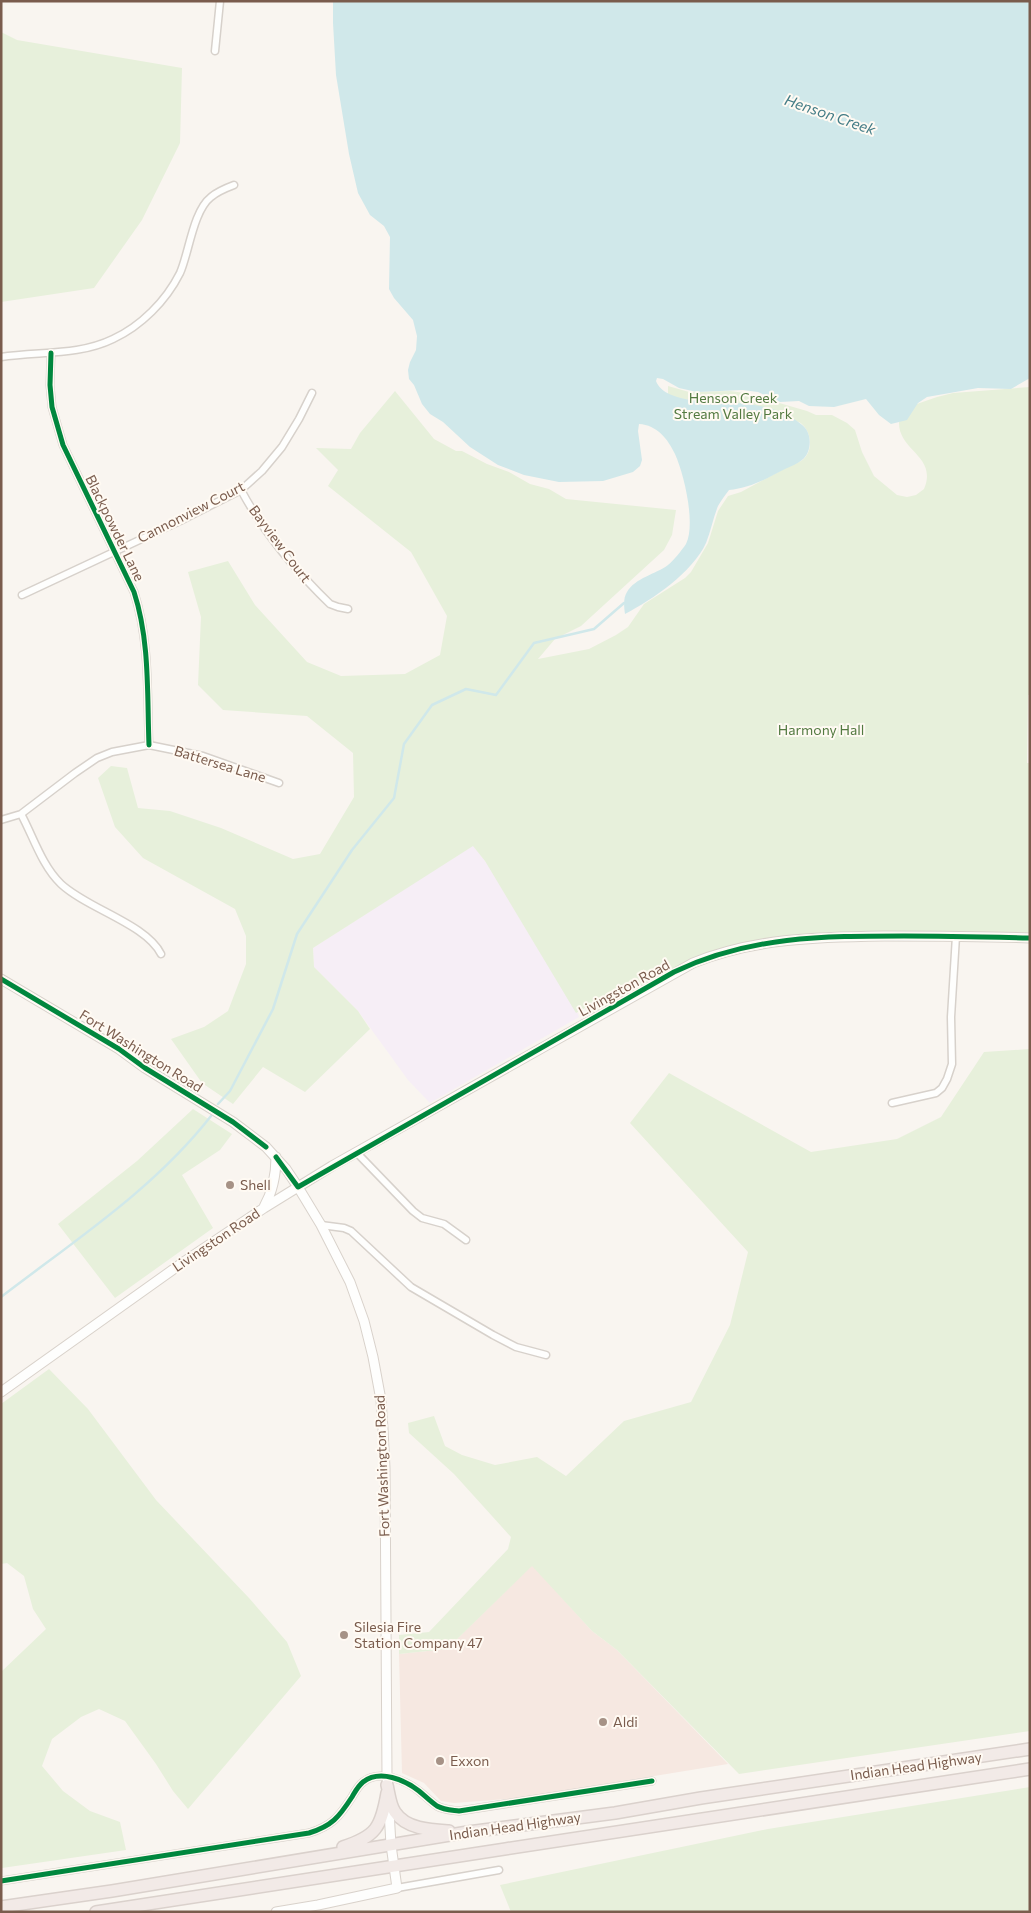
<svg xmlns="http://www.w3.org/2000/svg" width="1031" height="1913" font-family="Commissioner,sans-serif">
<rect width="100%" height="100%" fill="#f9f5f0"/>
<!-- commercial -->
<path fill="#f6e8e1" d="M532,1565L592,1631L617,1650L728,1764L519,1798L454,1803L441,1801L424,1783L402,1773L399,1654L447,1649Z"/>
<!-- education -->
<path fill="#f6eef6" d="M473,845L556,956L579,1017L430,1103L408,1080L358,1011L314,967L313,948Z"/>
<!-- green -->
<path fill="#e7f0db" d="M1,32L17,40L182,68L180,143L142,220L94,288L1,302Z
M668,386L689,392L730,391L745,393L807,411L816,415H832L847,423L855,430L862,452L874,476L897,495L907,497L916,495L924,489C938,456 898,451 899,422L911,406L937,397L953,393L1030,387V695H1028L1027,763H1030V937L945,935L740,946L589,1016L585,1008L576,1013L485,861L473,846L313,948L314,967L358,1011L370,1029L305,1092L263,1067L233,1104L202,1083L171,1039L204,1027L228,1011L246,964V936L235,909L143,858L115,827L98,778L111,766L127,768L138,808L170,811L221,828L293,859L320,854L354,797L353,753L307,716L223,710L198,685L201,617L188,572L228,561L255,605L307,662L341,676L405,674L440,655L447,616L411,552L328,486L338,470L316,448L351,449L360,433L395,391L434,439L456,451H462L487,464L509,472L530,484L549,489L566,499L676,510L672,535L664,550L581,626L555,639L538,659L589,649L616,635L628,627L644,604L685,578L691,572L708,543L718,511L728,496L741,492L793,464C814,461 815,432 799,422L668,396Z
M1030,1049V1731L739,1774L617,1650L592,1631L532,1566L447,1649L399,1654V1635L429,1632L508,1549L511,1537L454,1474L409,1433L408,1423L434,1416L445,1446L462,1455L495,1465L537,1457L566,1476L624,1421L691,1402L730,1325L748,1252L630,1123L669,1073L811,1152L897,1139L941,1117L984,1052Z
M193,1109L232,1134L220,1150L182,1175L213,1228L115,1298L58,1224L137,1161Z
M49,1369L88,1409L156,1500L249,1598L287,1642L301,1676L188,1809L173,1791L156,1764L125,1721L99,1709L81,1717L52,1739L42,1766L63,1791L90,1811L120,1822L126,1850L2,1868L1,1672L46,1629L33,1609L24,1576L7,1563L1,1564V1404Z
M1030,1787V1912H511L500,1885L768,1829Z"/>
<!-- water -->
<path fill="#d0e8ea" d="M333,1H1030V378L1011,389L978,388L927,397L918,403L907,420L891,424L879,415L866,399L834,407L809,406L799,401L780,402L758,392L743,390L697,392L679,388L663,379L657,378L656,381C665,406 725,401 748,404C764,406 781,410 794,419C801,424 807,427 809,436C811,444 809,455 802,460C797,464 791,466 785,469C766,479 750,488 729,490C725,495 721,501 718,506C713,518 711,531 706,543C693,572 652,600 625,614C624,607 623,598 627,592C635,578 656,574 668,565C674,560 682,550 686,544C696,524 684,474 675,454C668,439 657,425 639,424L638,431L642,460L640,466L633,472L603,481L559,482L524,475L498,465L470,447L443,422L430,414L422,404L414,385L409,379L408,370L410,362L416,350L417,336L413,320L394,298L389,289L390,237L384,226L370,215L358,193L349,154L336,75L333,23Z"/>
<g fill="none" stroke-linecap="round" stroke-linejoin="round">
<!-- stream -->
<path stroke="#d0e8ea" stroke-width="2.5" d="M218,1104L230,1091L273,1009L297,934L352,850L394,798L404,744L432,705L466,689L496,695L534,643L594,629L624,603
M1,1297C74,1241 154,1189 211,1116"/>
<!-- street casing -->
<g stroke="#d7d1cb" stroke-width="9">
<path id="street" d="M215,51L220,1
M51,353L50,385L52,407L63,445L134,592C150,641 147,694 149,745
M1,357C39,351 78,356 113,339C141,326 166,301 180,273C189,253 193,211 211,197C218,191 226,188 234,185
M241,490C264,533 295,570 330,604L338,607L348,609
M22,595L180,521L241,490L262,471L282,447L299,419L312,393
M21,814C33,836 42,866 61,884C88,909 146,924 161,954
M1,820L21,814L75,773L97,758L112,752L149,745L203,756L279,783
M892,1103L936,1093L942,1088L947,1079L952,1064L951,1017L956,936
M357,1153L413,1211L422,1218L444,1224L466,1240
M321,1225L344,1228L351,1231L411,1287L493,1335L516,1347L546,1355
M1,1881L309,1833C332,1826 339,1817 352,1797C355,1792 358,1786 363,1782C380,1769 405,1780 419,1791C425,1796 431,1802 437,1806C444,1810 452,1810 459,1811L652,1781
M397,1888L499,1870"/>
</g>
<!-- secondary casing -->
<g stroke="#d9d2cb" stroke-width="11">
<path id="secondary" d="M1,979L119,1049L145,1068L233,1122L266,1147L286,1169L298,1187L321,1225L350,1282L364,1321L373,1357L381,1400L383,1429L385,1468L387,1776L391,1845L397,1888L318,1905L276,1912
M264,1207C273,1191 276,1176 276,1157
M1,1392L185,1261L264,1208L332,1166L693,963C754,938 819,937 884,936C933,936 981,936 1030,938"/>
</g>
<!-- highway casing -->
<g stroke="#dad1cc" stroke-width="14">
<path id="highway" d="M387,1785C389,1793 390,1805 395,1812C406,1829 431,1830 449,1831
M343,1847C376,1836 381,1828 387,1793
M1,1907L112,1891L468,1832L615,1813L701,1798L1030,1749
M96,1912C407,1863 719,1817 1030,1769"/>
</g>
<!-- street -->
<use href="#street" stroke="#fefefd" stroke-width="6"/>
<!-- secondary -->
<use href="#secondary" stroke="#fefefd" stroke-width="9"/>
<!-- highway -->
<use href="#highway" stroke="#f2eae7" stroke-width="11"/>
<!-- cycleway casing -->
<g stroke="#fffaf3" stroke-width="8">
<path id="cycleway" d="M51,353L50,385L52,407L63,445L134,592C150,641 147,694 149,745
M1,979L119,1049L145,1068L233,1122L266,1147
M276,1157L298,1187L674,972C749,936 823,936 904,936C946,936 988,937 1030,938
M1,1881L309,1833C332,1826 339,1817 352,1797C355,1792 358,1786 363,1782C380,1769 405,1780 419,1791C425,1796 431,1802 437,1806C444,1810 452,1810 459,1811L652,1781"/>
</g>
<!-- cycleway -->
<use href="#cycleway" stroke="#00873e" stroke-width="5"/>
</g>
<!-- markers -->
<g fill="#a69286" stroke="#fffaf3" stroke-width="2">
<circle cx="230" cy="1185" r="5"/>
<circle cx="344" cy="1635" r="5"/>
<circle cx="603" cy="1722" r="5"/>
<circle cx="440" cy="1761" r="5"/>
</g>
<g text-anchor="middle" stroke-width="4" stroke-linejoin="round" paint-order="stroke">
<!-- park labels -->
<g font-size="14" fill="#537a41" stroke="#fffaf3">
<text x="733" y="403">Henson Creek<tspan x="733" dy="16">Stream Valley Park</tspan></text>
<text x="821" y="735">Harmony Hall</text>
</g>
<!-- street labels -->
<g font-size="14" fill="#7a5c4d" stroke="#fffaf3">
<text transform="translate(191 512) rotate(-27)" y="5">Cannonview Court</text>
<text transform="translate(115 528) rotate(64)" y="5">Blackpowder Lane</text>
<text transform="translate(280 544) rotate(53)" y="5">Bayview Court</text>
<text transform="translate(220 764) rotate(17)" y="5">Battersea Lane</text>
<text transform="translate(624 988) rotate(-29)" y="5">Livingston Road</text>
<text transform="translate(141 1051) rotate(32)" y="5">Fort Washington Road</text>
<text transform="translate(216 1240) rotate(-34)" y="5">Livingston Road</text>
<text transform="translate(382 1466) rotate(-92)" y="5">Fort Washington Road</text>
<text transform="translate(916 1766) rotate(-8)" y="5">Indian Head Highway</text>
<text transform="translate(515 1826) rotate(-8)" y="5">Indian Head Highway</text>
</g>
<!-- poi labels -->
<g font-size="14" fill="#7a5c4d" stroke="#fffaf3" text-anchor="start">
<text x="240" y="1190">Shell</text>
<text x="354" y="1632">Silesia Fire<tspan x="354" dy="16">Station Company 47</tspan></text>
<text x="613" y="1727">Aldi</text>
<text x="450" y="1766">Exxon</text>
</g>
<!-- water labels -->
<g font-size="15" font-style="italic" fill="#437c86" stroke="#fffaf3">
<text transform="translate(830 115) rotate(19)" y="5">Henson Creek</text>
</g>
</g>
<!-- border -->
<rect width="1031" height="1913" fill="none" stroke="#7a5c4d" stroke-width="5"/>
</svg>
